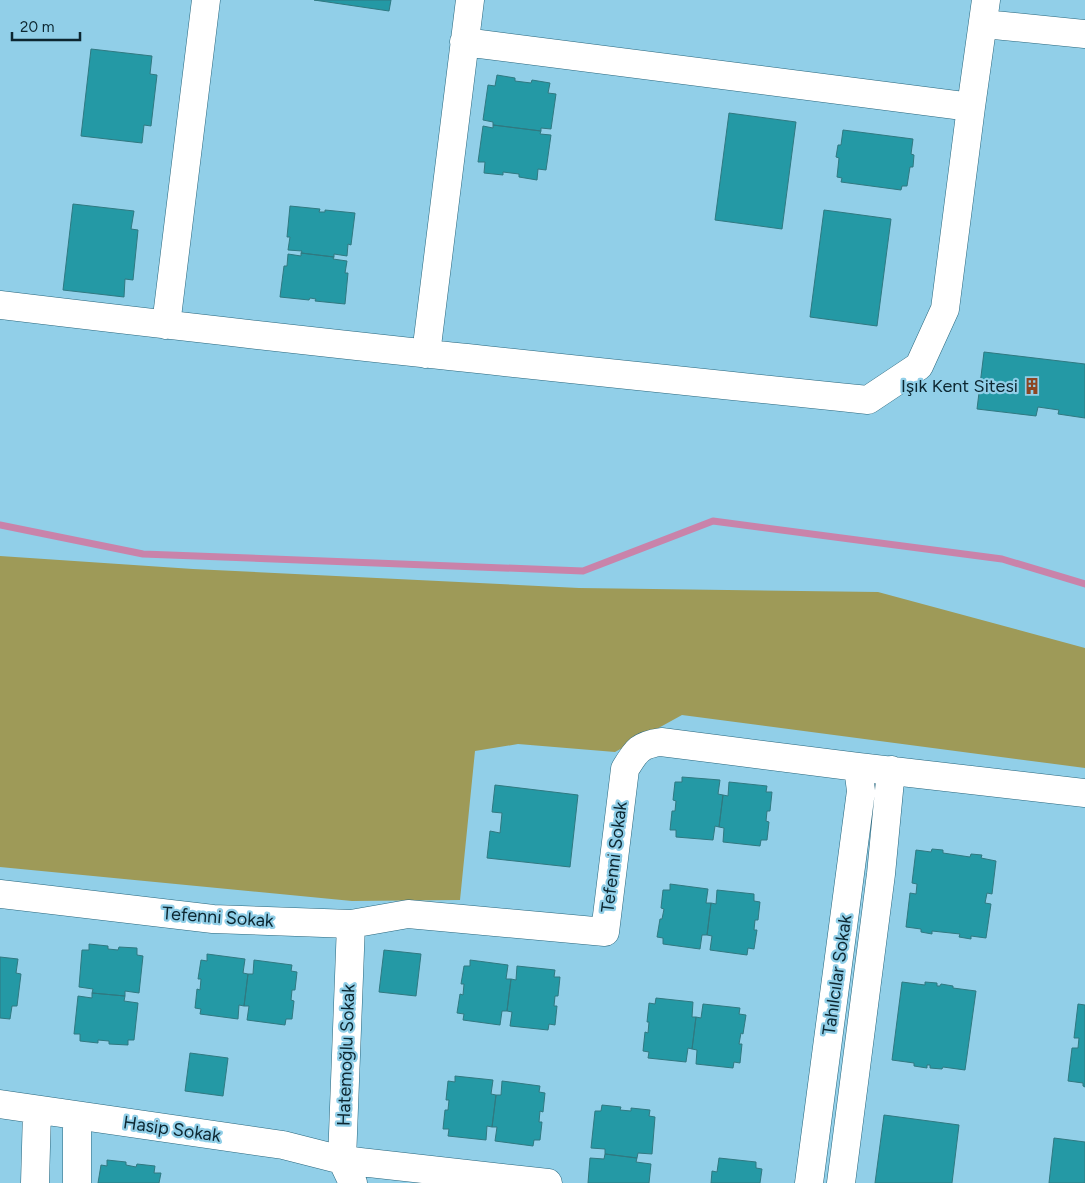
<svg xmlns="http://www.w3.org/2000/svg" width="1085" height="1183" font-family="Figtree,sans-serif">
<rect width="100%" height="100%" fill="#91cfe8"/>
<!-- green -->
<path fill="#9e9a58" d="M0,556L193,569L579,588L878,592L1085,648V768L682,715L615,752L518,744L475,751L460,900L352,901L0,867Z"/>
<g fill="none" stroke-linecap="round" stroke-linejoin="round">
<!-- stream -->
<path stroke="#c983aa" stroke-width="7" d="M0,525L143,554L583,571L713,521L1002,559L1085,584"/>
</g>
<!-- building -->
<path fill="#2499a5" stroke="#307981" d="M314,0H391L389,11Z
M91,49L152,56L150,74L157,75L151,126L144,125L142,143L81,136Z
M497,75L515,78V81L531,83L532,80L550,83L548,93L556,94L551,129L541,128V131L493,125V122L483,120L488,85L495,86Z
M729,113L796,122L782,229L715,220Z
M493,125L541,131L540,134L551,135L546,170L538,169L537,180L519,177V174L503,172V175L484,173L485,162H478L483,126L493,128Z
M843,130L913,139L911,154L914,155L913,167H910L907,186H902L901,190L841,182L842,178L837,177L839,158L836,157L838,145H841Z
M73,204L134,211L131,229L138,230L133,280L125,279L124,297L63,290Z
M290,206L320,209L319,212H325V210L355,213L351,245L348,244L347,256L334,254V257L301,253L302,251L288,250L290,237H287Z
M824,210L891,219L877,326L810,317Z
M301,253L334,257L333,259L347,261L345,273H348L345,304L315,301L316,299L310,298L309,300L280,297L284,266H287L288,254L301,256Z
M984,352L1085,364V418L1058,414L1059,410L1038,407L1036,416L977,409Z
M682,777L720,780L718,794L723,795L719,827L715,826L713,840L676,837V830H670L672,811H675L676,801L673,800L675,782H682Z
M729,782L767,786L766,792H772L770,811H767L766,821L769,822L767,840H761L760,846L723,842L724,828L719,827L723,795L728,796Z
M495,785L578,795L570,867L487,858L490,831L500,833L502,813L492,812Z
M932,849L943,850V853L970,857L971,854L982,855L981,858L996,861L992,894L987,893L985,903L991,904L986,938L971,936V939L959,937L960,934L932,931V934L921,932V929L906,927L910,893L916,894L917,884L912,883L916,850L931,852Z
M670,884L708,889L706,903H711L707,935H702L700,949L663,944V938L657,937L660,919H662L664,909L661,908L663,890H670Z
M717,890L754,894V901L760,902L758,920H755L754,930H757L754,949L748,948L747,955L710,950L712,936L707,935L711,903L716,904Z
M89,944L108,946V949L118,950L119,947L137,948V955L143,956L139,993L125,991V996L92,993L93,989L79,987L82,950H89Z
M384,950L421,954L416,996L379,992Z
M207,954L245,959L243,973L248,974L244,1006L239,1005L238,1019L200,1014L201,1009L195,1008L197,989L200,990L201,979H198L201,960L207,961Z
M0,957L18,959L16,973L21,974L17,1006H12L10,1019L0,1018Z
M254,960L292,965L291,971L297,972L295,990H292L291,1000L294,1001L292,1019H286L285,1025L247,1020L249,1006H244L248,974H253Z
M470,960L508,965L506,979H511L507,1011H502L500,1025L463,1020L464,1014L457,1013L460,994L463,995L464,984H461L464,966H470Z
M517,966L555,970L554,977H560L558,996H555L554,1006H557L555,1025L549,1024L548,1030L510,1026L512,1012L507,1011L511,979L516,980Z
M902,982L925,985V982L937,983V986H940L941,984L953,986V988L976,991L965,1070L943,1067L942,1069L930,1068V1065H927V1068L914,1066V1063L892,1060Z
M92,993L125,996L124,1001L138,1003L134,1040H128V1045L109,1044V1041L98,1040V1043L80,1041V1034H74L78,996L92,998Z
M656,998L693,1002L692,1017H696L692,1049L688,1048L686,1062L648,1058L649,1052L643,1051L645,1032L648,1033L649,1022H647L649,1003L655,1004Z
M703,1004L740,1008L739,1014L746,1015L743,1034L741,1033L739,1044H742L740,1063L734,1062L733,1068L696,1064L697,1050L692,1049L696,1017L701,1018Z
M1078,1004L1085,1005V1087L1083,1086V1083L1068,1081L1072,1048H1078L1079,1038H1074Z
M190,1053L228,1058L223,1096L185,1091Z
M455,1076L493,1080L491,1094L496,1095L492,1127L487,1126L486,1140L448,1136L449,1129H443L445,1110H448L449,1100H446L448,1081L455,1082Z
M502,1081L540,1086L539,1092L545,1093L543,1112L540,1111L539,1122H542L540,1140H534L533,1146L495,1141L497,1127H492L496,1095H501Z
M602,1105L621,1107L620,1110L631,1111V1108L650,1110L649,1116L655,1117L652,1154L638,1153L637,1158L605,1154V1149L591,1148L595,1111H601Z
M884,1115L959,1125L952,1183H875Z
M1054,1138L1085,1142V1183H1049Z
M605,1154L637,1158L636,1162L651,1164L649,1183H588L590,1158L604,1159Z
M719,1158L756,1162V1168L762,1169L760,1183H711L712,1171L717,1172Z
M107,1160L126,1162V1165L136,1167L137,1164L155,1166L154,1173H161L159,1183H98L101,1165L107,1166Z"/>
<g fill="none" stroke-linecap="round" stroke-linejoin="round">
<!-- minor casing -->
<g stroke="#28667d" stroke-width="29">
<path id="minor" d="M984,24L1085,34
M464,42L971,107
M0,305C289,340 578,370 868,400L919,366L945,309L971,107L986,0
M166,325L206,0
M426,354L470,0
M0,894L213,919L351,924L408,914L605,932L625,769C636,751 639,745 661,742L858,767L1085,793
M351,924L342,1160L353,1183
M0,1104L283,1145L342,1160L548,1183
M77,1116V1183
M35,1183L37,1111
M809,1183L861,791L858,767
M841,1183L881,874L891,770"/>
</g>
<!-- minor -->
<use href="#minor" stroke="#fff" stroke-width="28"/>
</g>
<!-- icons -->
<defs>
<g id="building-bare" transform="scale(1.35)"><path d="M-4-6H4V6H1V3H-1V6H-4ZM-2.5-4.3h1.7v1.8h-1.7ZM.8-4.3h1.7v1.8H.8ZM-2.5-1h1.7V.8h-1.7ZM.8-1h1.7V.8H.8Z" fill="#8d4622" stroke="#91cfe8" stroke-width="2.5" paint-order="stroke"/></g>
</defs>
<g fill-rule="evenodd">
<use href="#building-bare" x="1032" y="386"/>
</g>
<g text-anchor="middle" stroke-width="4.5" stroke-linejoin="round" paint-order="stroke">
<!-- poi labels -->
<g font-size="18" fill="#0c2630" stroke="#91cfe8" text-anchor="end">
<text x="1018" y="392">Işık Kent Sitesi</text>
</g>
<!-- street labels -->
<g font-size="18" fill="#0c2630" stroke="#91cfe8">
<text transform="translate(614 857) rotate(-83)" y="6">Tefenni Sokak</text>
<text transform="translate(218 917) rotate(4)" y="6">Tefenni Sokak</text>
<text transform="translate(837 975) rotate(-82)" y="6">Tahılcılar Sokak</text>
<text transform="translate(346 1055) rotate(-88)" y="6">Hatemoğlu Sokak</text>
<text transform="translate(172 1129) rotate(8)" y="6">Hasip Sokak</text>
</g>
</g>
<!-- scale -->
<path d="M12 32v8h68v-8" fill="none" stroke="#0c2630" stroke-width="2.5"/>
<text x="20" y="32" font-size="15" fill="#0c2630" stroke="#91cfe8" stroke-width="4" paint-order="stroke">20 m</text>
</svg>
